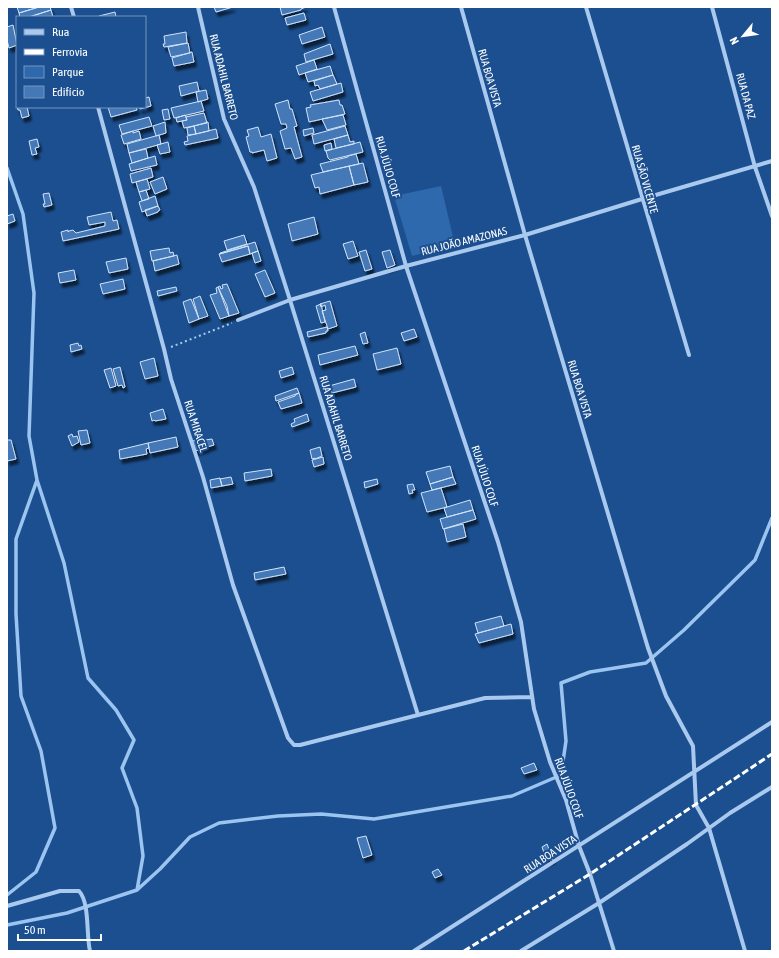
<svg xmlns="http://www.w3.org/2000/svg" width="779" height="958" font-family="'Asap Condensed',sans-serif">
<defs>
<filter id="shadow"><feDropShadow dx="2.5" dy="4.5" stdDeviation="1" flood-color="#0009"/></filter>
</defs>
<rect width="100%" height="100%" fill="#1b4f8f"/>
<!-- green -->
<path fill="#2e69ad" d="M441,186L455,245L412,256L394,196Z"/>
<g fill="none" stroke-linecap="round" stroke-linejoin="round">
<!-- stream -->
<path stroke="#9cc4f0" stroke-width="3.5" d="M7,168L23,214L34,293L29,436L37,480L16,539V614L21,696L41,751L55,828L36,872L7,895
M137,890L160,869L190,837L219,823L278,816L321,814L374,819L512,796L561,775L566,741L561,683L590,672L646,663L684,630L755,560L772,518
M7,925L67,913L137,890L143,856L137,808L122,768L134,740L116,710L88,678L64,563L37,480"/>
</g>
<!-- building -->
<path fill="#4478b7" stroke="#cfe3fa" filter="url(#shadow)" d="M17,7H39L19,13Z
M39,7H50L51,10L29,17H20L19,13Z
M214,7H233L216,12Z
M280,7H306L301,9V10L282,15Z
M51,10L53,17H29Z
M115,12L116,17H99V16Z
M304,13L306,20L287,25L285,18Z
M13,25L17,45L9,48L7,40V27Z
M322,27L325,37L302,44L299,35Z
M186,32L187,43L164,47L163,44H165L164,36Z
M188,43L190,53L171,57L168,47Z
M330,44L333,54L306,62L304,54Z
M192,52L194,62L174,66L172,58Z
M314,60L317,69L299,75L296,66Z
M330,66L333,75L308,82L305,73Z
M333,75L337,84L320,89L318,85L315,86L314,81Z
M197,82L199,91L181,96L179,86Z
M341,83L343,92L313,101L310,92Z
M206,90L208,99L198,102L196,92Z
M149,97L151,106L140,109L139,107H145V98Z
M288,100L290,109H292L297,126L294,127L302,157L295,159L291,148L285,149L280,131L287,128L286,124H281L275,104Z
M339,100L340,105H342L345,114L309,122L306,108L311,107L310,105Z
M201,101L204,111L174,118L171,108Z
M17,107H27L29,116L22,118L20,110H18Z
M108,107H136L137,110L111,117Z
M168,109L170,119L164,120L162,110Z
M204,113L207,123L184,128L182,121L187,120L186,117Z
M185,115L187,120L177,122L176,118Z
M343,115L346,125L327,130L322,119Z
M149,117L152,126L122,134L119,125Z
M165,122L166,133L156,136L153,126Z
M208,122L209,131L196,134L194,126Z
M194,126L196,134L188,135L187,128Z
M345,126L348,135L314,144L312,135Z
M258,127L261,137L271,134L277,158L267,161L264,150L252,153V152H250L246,137L249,136L247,130Z
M313,128L314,133L304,136L303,130Z
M216,129L218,138L185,145L184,142L188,141L187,136Z
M133,131V133L139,131L141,139L124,144L121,135Z
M159,135L161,144L129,153L127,144Z
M348,135L350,142L354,141V144L336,148L334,139Z
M37,139L39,147L35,148L37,154L32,155L29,141Z
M168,142L170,152L160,154L157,145Z
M360,142L363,152L330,160L328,158L326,151Z
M331,143L332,149L325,151L324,145Z
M146,149L148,158L132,163L129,153Z
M356,154L359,164L323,172L320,164L348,157V156Z
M155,156L157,165L131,171L129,164Z
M363,163L368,182L354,185L349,166Z
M349,166L354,185L320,194L319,187L315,188L311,175Z
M151,168L153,177L132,183L130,174Z
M163,177L167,189L155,194L150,182Z
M147,179L150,189L139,192L136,182Z
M146,190L149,199L142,201L139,192Z
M49,193L52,205L44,207L43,204H45L43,194Z
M155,196L158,206L142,212L139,202Z
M158,206L160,210L158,211V212L147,216L145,210Z
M111,212L113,221L117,220L119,229L63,241L61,232L68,230V232L69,231L73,230L76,233L105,226V222L89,225L87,217Z
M13,214L15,221L7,224V216Z
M314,217L318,234L292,241L288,224Z
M244,235L247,244L227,250L224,241Z
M353,241L358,256L348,259L343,244Z
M255,242L258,251L250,254L248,246L220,254V253Z
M248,246L250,254L222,262L219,254Z
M169,248L170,253L173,252L174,256L152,261L150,251Z
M366,250L372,269L365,271L359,252Z
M390,250L395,265L387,268L382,252Z
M258,251L261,261L255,263L252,253Z
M177,255L179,264L155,271L153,261Z
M126,258L128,269L109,273L106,262Z
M74,270L76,280L60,283L58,273Z
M265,270L275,293L265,297L255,274Z
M123,279L125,289L103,294L100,284Z
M227,284L239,313L229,316L227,306L218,287L220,286L221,289L223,288L222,285Z
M176,287L177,291L158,296L157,291Z
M218,287L229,316L220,319L210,295L217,293L216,288Z
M200,296L208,316L199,319L193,299Z
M191,299L199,319L189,323L183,302Z
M330,301L337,326L328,329L322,311L326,310L325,305L321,307L320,304Z
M321,304L325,322L321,323L316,306Z
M327,327L328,331H326V333L308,337L307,332Z
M414,329L417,337L404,341L401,333Z
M365,332L368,343L363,344L360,334Z
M78,343L79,346L81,345L82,349L71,352L70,345Z
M355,346L358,355L320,365L318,355Z
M397,348L401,364L377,370L373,354Z
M154,358L158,376L145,379L140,362Z
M120,367L125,387L123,388L122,385L118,386L113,369Z
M292,367L294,374L281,378L279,371Z
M111,368L116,386L110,388L104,370Z
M354,379L356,387L332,393L329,386Z
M297,388L299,393L276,401L275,396Z
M299,393L302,403L281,409L278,402L295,396V395Z
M163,409L166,419L155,421L154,420L152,421L150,413Z
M307,414L309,421L292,427L291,424L295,422L294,419Z
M87,430L90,443L81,445L78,431Z
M72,434L73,437L77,436L79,442L72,446L68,436Z
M176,437L178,447L150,453L148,443Z
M205,439L207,448L195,451L192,441Z
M212,439L214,445L207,447L205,440Z
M7,440H11L16,459L7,461Z
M148,443L149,448L146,449L147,454L120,459L119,450Z
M320,447L322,456L315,459V458L312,459L310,450Z
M323,457L324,464L314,467L312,460Z
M450,466L453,477L430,484L426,472Z
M271,469L272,476L245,481L244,473Z
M231,477L233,484L222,486L220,479Z
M453,477L456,484L432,490L430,484Z
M220,478L222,486L211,488L210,480Z
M377,479L378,484L365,488L364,482Z
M413,484L415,490H412L413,493L409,494L407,485Z
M441,488L447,507L427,512L421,493Z
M470,500L473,510L447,517L444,508Z
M473,510L476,519L443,529L440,519Z
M463,524L466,537L447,542L444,529Z
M284,567L286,574L255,580L254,573Z
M501,616L504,626L478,633L475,623Z
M511,624L513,634L479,643L475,634Z
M534,763L537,770L524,774L521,768Z
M366,836L372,855L363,858L357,838Z
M547,844L553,859L547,861L542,847Z
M438,869L442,875L435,878L432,872Z"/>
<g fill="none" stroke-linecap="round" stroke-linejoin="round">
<!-- path -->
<path stroke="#a9c9ee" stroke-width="2" stroke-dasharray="2 3" stroke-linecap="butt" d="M171,347L232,323"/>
<!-- street -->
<path stroke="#a9c9ee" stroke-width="4" d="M71,7L74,17
M334,7L406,266L498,542L521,622L534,709L550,762L566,800L579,846L590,874L614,951
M461,7L525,235L648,648L666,696L693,746L696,805L709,828L745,951
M586,7L689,355
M712,7L755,167L772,216
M98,107L164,349L171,379L203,477L233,585L288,738L294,745H300L418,715L290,300L254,187L224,119L198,7
M238,320L290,300L406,266L525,235L642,199L772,161
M418,715L485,698L532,697
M7,906L60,891H79C90,903 86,935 90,951
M414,951L772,722
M521,951L599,903L687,844L730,813L772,787"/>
<!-- rail -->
<path stroke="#fff" stroke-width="3" stroke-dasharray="7 3" stroke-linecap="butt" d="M464,951L590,874L772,754"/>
</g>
<g text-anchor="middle" stroke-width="4" stroke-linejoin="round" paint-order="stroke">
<!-- street labels -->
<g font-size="11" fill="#fff" stroke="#1b4f8f">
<text transform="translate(224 77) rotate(76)" y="4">RUA ADAHIL BARRETO</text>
<text transform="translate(490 78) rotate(74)" y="4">RUA BOA VISTA</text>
<text transform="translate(746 96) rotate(75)" y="4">RUA DA PAZ</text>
<text transform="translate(388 167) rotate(74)" y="4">RUA JÚLIO COLF</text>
<text transform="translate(645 179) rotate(74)" y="4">RUA SÃO VICENTE</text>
<text transform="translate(464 241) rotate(-14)" y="4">RUA JOÃO AMAZONAS</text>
<text transform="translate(580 389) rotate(73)" y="4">RUA BOA VISTA</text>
<text transform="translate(336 418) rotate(73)" y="4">RUA ADAHIL BARRETO</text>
<text transform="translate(196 426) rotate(72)" y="4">RUA MIRACEL</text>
<text transform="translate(485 476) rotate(72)" y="4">RUA JÚLIO COLF</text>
<text transform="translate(569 788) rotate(70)" y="4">RUA JÚLIO COLF</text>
<text transform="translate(550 854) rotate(-33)" y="4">RUA BOA VISTA</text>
</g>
</g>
<!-- border -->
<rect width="779" height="958" fill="none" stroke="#ffffff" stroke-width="16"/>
<!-- legend -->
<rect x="16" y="16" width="130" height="92" fill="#1b4f8f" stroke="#7695bc"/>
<rect x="24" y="29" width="20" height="6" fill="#a9c9ee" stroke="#7695bc"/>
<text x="52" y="36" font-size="12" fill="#ffffff">Rua</text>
<rect x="24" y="49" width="20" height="6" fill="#ffffff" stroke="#7695bc"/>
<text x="52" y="56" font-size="12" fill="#ffffff">Ferrovia</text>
<rect x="24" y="66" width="20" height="12" fill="#2e69ad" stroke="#7695bc"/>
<text x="52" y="76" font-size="12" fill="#ffffff">Parque</text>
<rect x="24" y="86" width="20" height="12" fill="#4478b7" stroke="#7695bc"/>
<text x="52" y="96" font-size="12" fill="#ffffff">Edifício</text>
<!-- north arrow -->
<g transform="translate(743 36) rotate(241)" stroke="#1b4f8f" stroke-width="3" paint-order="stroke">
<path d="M0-3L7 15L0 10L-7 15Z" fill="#ffffff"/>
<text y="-6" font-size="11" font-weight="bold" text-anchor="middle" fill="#ffffff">N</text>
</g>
<!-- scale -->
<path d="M18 934v6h83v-6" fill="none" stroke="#ffffff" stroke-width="2"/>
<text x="24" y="934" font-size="12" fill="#ffffff" stroke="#1b4f8f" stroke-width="3" paint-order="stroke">50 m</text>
</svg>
